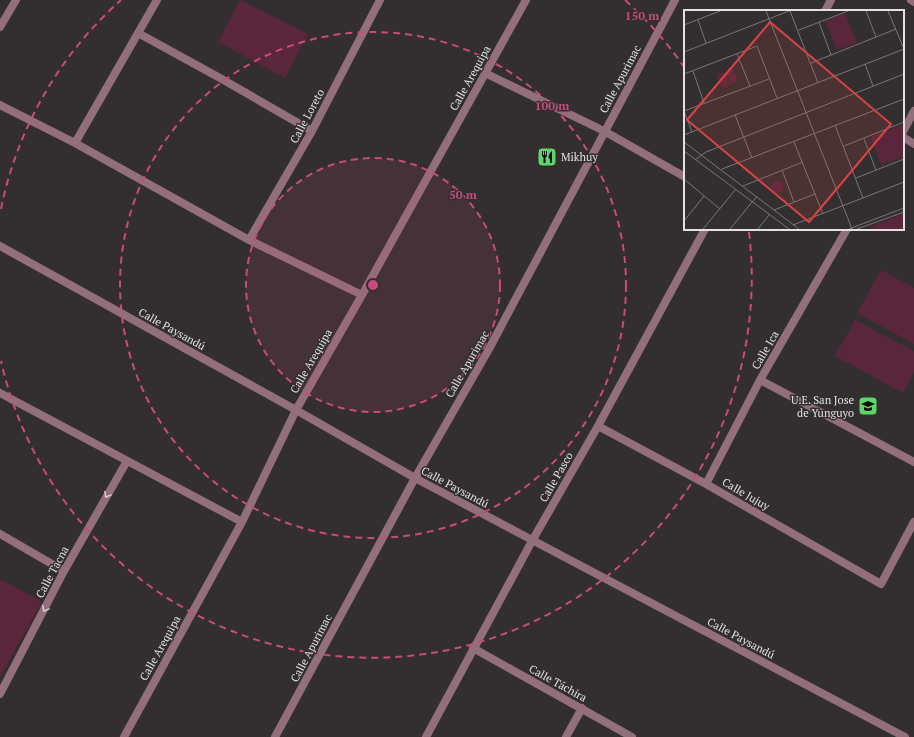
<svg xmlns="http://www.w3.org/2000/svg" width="914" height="737" font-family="'PT Serif',serif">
<rect width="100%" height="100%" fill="#332f30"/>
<!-- green -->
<path fill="#5a263c" d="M240,0L308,34L285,78L218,42Z
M881,270L914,288V344L857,313Z
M855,320L914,351V372L903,393L835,356Z
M0,579L42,602L0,677Z"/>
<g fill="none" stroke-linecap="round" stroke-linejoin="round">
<!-- minor -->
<path stroke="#926f7b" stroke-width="8" d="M911,0L914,2
M825,11L831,0
M0,27L16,0
M138,33L220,78L312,131
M485,73L604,131L685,177
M0,105L75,143L249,240L362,295
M903,132L914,111
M903,137L914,144
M75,143L157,0
M249,240L312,131L380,0
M0,246L296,410L415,478L905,737
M760,380L914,462
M0,393L242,522
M598,426L706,484L881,584L914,522
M706,484L760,380L847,229
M0,534L64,571
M473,648L632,737
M0,694L64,571L127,461
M124,737L242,522L296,410L362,295L526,0
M275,737L415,478L489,349L675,0
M426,737L532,541L598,426L705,229
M566,737L582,708"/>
</g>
<!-- one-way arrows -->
<defs><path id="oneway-chevron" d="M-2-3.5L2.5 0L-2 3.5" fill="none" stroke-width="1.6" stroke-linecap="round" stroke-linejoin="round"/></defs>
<g stroke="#d3cacd">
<use href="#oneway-chevron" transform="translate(107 495) rotate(120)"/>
<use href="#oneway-chevron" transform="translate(45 609) rotate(118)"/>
</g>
<!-- distance rings -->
<circle cx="373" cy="285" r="127" fill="#ca4a7d" fill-opacity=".12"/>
<g fill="none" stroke="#ca4a7d" stroke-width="2" stroke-dasharray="7 5">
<circle cx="373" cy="285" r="127"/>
<circle cx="373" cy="285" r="253"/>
<path d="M1 209A380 380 0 0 1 121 0M625 0A380 380 0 0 1 684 67M749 232A380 380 0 0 1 1 361"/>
</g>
<!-- icons -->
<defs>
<g id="restaurant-square" transform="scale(1)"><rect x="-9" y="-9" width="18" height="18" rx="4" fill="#5fd56b" stroke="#332f30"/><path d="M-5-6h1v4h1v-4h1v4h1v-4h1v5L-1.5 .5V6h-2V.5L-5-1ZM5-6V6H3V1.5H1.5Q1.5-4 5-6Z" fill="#111"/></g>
<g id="school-square" transform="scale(1)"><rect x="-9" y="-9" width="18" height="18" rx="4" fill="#5fd56b" stroke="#332f30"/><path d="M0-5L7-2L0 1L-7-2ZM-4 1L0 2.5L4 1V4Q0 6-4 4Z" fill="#111"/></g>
</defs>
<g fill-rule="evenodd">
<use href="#restaurant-square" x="547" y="157"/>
<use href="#school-square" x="868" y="406"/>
</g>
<g text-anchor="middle" stroke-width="3" stroke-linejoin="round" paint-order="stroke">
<!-- street labels -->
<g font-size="11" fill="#e3e1e2" stroke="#332f30">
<text transform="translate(470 78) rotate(-61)" y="4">Calle Arequipa</text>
<text transform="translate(620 79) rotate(-62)" y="4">Calle Apurimac</text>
<text transform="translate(307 116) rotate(-62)" y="4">Calle Loreto</text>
<text transform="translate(172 329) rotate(29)" y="4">Calle Paysandú</text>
<text transform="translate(765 350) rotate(-60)" y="4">Calle Ica</text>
<text transform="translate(311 361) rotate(-60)" y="4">Calle Arequipa</text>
<text transform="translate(467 364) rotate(-60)" y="4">Calle Apurimac</text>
<text transform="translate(556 477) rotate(-60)" y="4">Calle Pasco</text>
<text transform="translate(455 487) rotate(28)" y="4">Calle Paysandú</text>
<text transform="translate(746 494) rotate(30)" y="4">Calle Jujuy</text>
<text transform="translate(52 572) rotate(-62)" y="4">Calle Tacna</text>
<text transform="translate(741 638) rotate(28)" y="4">Calle Paysandú</text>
<text transform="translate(160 648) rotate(-61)" y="4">Calle Arequipa</text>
<text transform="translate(311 648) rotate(-62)" y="4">Calle Apurimac</text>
<text transform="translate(558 683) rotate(29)" y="4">Calle Táchira</text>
</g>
<!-- poi labels -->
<g font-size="11" fill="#e3e1e2" stroke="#332f30" text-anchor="start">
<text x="561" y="161">Mikhuy</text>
<text x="854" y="404" text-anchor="end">U.E. San Jose<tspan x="854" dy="13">de Yunguyo</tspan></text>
</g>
</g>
<!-- overview -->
<g transform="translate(684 10)">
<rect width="220" height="220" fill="#332f30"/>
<path d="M161,3L173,33L153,40L141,11ZM49,59L54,71L47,74L42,61ZM41,62L46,75L38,78L33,65ZM220,114V147L197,155L187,127ZM88 177a6 6 0 1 1 12 0a6 6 0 1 1-12 0ZM220,203V219H189L186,217Z" fill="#5a263c"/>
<path fill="none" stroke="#797677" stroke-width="1" d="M82,1L168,219M106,1L134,73M182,1L192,27M204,1L220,39M14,10L22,33M135,12L147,45M0,15L36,1M115,20L164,1M0,42L105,1M53,44L66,76M127,53L212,19M181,54L189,76M9,61L20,93M0,64L73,36L93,88M0,101L85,69M0,101L8,122M51,105L68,148M151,115L179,188M0,125L220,39M180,129L192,160M0,132L115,219M110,132L139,204M160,136L220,112M0,141L105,219M12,149L22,142L220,64M38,159L220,89M98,160L110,192M172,168L220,149M0,169L36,199M59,176L119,152M90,200L131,184M0,211L20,186M109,215L220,172M19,219L52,179M46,219L73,186M74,219L85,205M165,219L220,198M173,219L220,202"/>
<path fill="#d84444" fill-opacity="0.15" stroke="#d84444" stroke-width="2" d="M86,12L207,114L125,212L3,110Z"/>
<rect width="220" height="220" fill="none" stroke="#e3e1e2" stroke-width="2"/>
</g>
<circle cx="373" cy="285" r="6" fill="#ca4a7d" stroke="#332f30" stroke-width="2"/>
<g font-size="12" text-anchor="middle" font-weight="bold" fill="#ca4a7d" stroke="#332f30" stroke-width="3" stroke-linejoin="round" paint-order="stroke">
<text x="642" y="20">150 m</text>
<text x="552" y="110">100 m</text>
<text x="463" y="199">50 m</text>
</g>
</svg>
